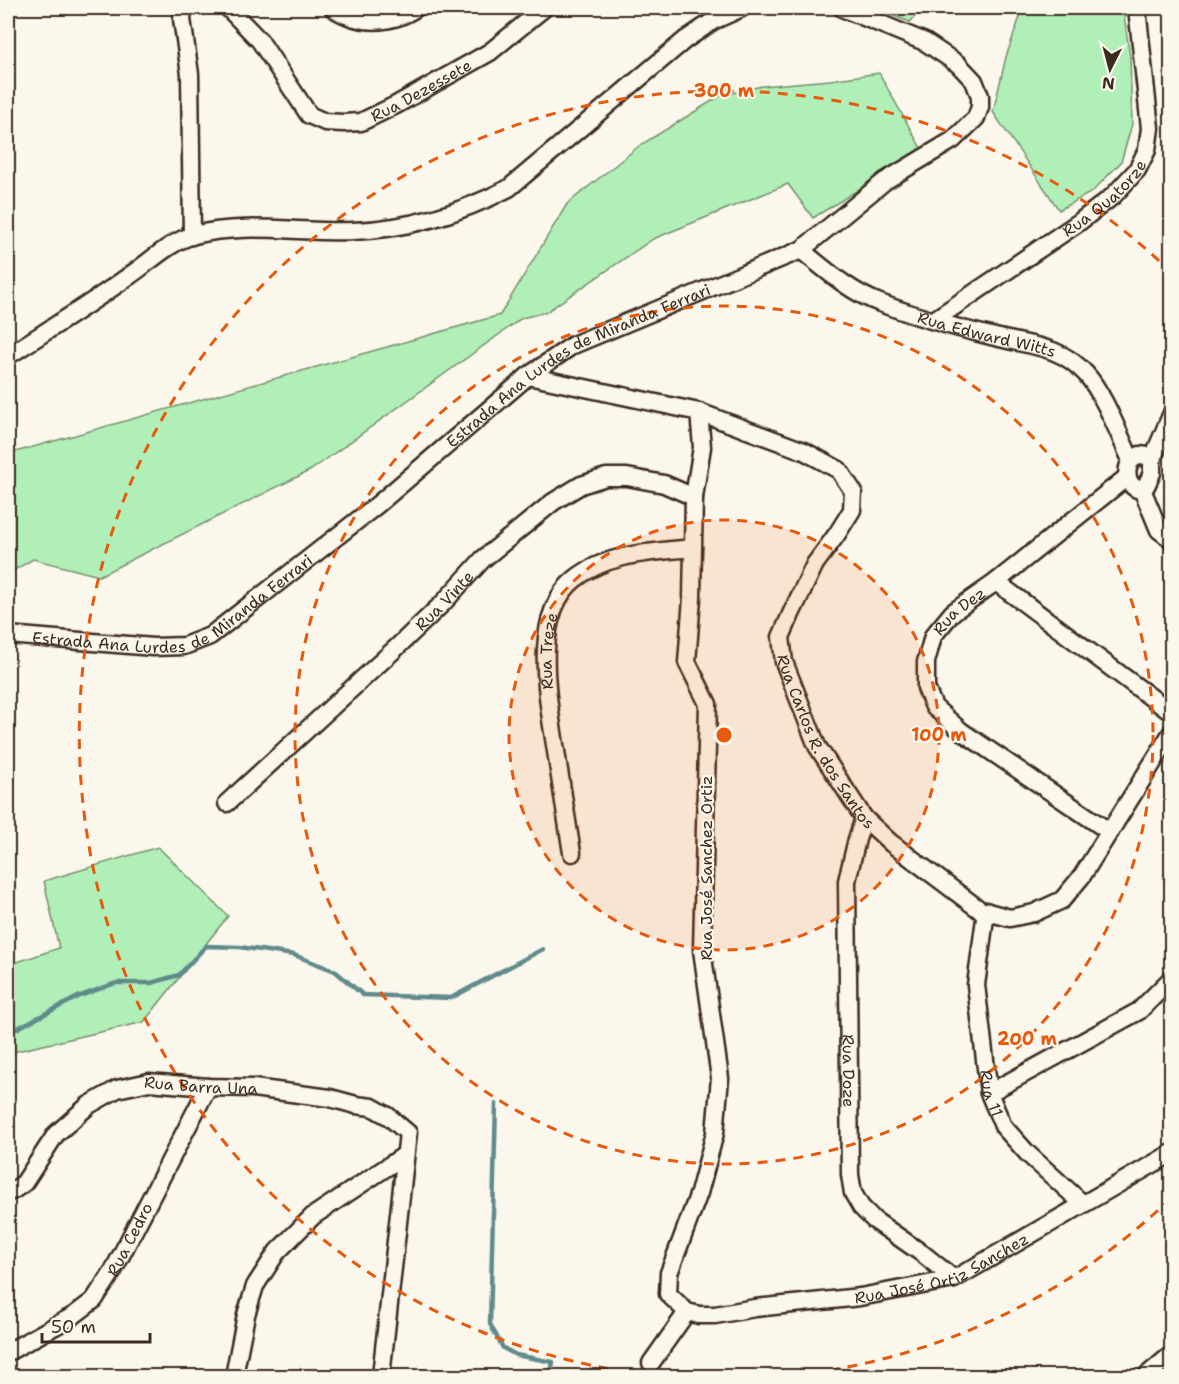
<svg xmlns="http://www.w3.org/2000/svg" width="1179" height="1384" font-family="'Shantell Sans',sans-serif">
<rect width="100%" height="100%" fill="#fbf7ec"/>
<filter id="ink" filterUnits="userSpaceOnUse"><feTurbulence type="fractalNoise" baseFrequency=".0167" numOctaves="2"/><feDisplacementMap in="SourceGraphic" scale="12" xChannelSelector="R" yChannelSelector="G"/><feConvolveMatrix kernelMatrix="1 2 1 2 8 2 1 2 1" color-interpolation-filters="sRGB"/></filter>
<g filter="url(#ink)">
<!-- green -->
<path fill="#b0f0b8" stroke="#768d6b" stroke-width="1.5" d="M872,8H923L910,22Z
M1023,8H1123L1130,57L1132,124L1121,162L1092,192L1059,210L993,112L1006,57Z
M879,73L922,150L813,218L788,184L653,239L546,312L522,318L311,470L99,576L33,559L8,574V454L500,315L567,204L639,146L720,96L762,86L830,80Z
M158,847L228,916L144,1022L8,1053V965L59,948L44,881Z"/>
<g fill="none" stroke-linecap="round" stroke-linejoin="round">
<!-- stream -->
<path stroke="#618a8b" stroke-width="4.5" d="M8,1033L80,996L116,983H151L179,975L206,946L240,947L294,955L335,971L363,995L451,998L543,949
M496,1104L490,1324L503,1348L516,1355L553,1362L550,1376"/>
<!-- street casing -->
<g stroke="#3b2a1e" stroke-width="21">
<g id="street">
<path d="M183,8L182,19L190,74L192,236"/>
<path id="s1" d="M228,8L260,41L309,115L325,122L343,123L361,122L396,105L490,52L544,8"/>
<path d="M333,8C359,25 390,25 416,8"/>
<path id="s2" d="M801,250C826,270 850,292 880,303C917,317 957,328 995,337C1030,346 1060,345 1086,374C1104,394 1119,435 1131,460"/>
<path id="s3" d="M934,320L1078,223L1113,196L1137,170L1147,150L1150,128L1137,8"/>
<path d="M8,356C48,330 90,304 129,276C150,262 169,242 194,235C245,222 301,233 353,231C408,229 461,213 509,188L685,40L713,21L742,8"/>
<path id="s4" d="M528,376L699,412L804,451L839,470L853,491L852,510L837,534L815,564L792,612L781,637L784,662L817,746L864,818L891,843L980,910L1010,918L1034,913L1062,900L1082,876L1172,732"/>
<path id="s5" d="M699,412L702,447L694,497L692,598L687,662L708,704L702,950L720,1078L715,1133L699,1193L669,1273L668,1294L687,1312L699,1315H715L755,1308L860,1297L954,1279L1172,1153"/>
<path d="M1140,455L1148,456L1152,460V473L1146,486L1137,489C1126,483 1125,471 1131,460Z"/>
<path d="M1152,460L1172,413"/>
<path d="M1142,489L1159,530L1172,540"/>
<path d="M996,582L1172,713"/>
<path id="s6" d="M8,635L153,647L184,646L210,636L377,505L528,376L573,345L801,250L885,181L953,140L976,118L980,107V96L974,81L958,64L925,42L842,8"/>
<path id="s7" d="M227,803L395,649L443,603L483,559L553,502L581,485L606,477H627L664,484L694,497"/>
<path id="s8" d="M864,818L857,839L847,881L850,1175L853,1193L861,1207L874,1220L923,1254L954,1279"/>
<path id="s9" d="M1110,832L961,731L934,707L926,688V662L933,636L953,612L996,582L1127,477"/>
<path id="s10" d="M572,853C567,821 562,790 557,758C550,708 528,616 575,579C607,553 654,552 693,548"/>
<path id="s11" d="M986,911L976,985L989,1093L1003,1126L1028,1154L1083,1204"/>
<path d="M989,1093L1139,1011L1172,978"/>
<path id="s12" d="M8,1192L14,1190L24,1183L56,1134L89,1105L117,1089L149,1082L208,1087L253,1088L330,1098L356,1105L372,1107L388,1116L408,1133L381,1376"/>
<path id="s13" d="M8,1352L73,1316L94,1300L113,1271L208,1087"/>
<path d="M651,1363L687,1312"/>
<path d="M234,1376L246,1315L255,1286L277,1252L313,1216L405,1155"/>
<path d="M1146,1376L1172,1354"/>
</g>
</g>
<!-- street -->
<use href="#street" stroke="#fbf7ec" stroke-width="16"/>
</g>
</g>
<!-- distance rings -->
<circle cx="724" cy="735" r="215" fill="#e8590c" fill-opacity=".12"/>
<g fill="none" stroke="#e8590c" stroke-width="3" stroke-dasharray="10 8">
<circle cx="724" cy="735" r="215"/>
<circle cx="724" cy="735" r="429"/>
<path d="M1171 1198A644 644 0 0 1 786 1376M662 1376A644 644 0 1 1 1171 272"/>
</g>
<g text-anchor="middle" stroke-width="4.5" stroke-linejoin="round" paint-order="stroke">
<!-- street labels -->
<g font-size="16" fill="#3b2a1e" stroke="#fbf7ec">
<text dy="6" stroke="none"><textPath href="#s1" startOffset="256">Rua Dezessete</textPath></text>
<text dy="6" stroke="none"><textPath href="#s3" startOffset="210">Rua Quatorze</textPath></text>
<text dy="6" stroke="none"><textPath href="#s2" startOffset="207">Rua Edward Witts</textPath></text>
<text dy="6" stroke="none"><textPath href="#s6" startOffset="664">Estrada Ana Lurdes de Miranda Ferrari</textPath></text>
<text dy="6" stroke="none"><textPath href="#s6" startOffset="178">Estrada Ana Lurdes de Miranda Ferrari</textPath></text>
<text dy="6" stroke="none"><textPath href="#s7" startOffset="297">Rua Vinte</textPath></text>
<text dy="6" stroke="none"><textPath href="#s9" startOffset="326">Rua Dez</textPath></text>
<text dy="6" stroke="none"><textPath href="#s10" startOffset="204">Rua Treze</textPath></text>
<text dy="6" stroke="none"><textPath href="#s4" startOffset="632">Rua Carlos R. dos Santos</textPath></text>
<text transform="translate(706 868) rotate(-90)" y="6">Rua José Sanchez Ortiz</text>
<text dy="6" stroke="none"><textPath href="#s8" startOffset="255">Rua Doze</textPath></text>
<text dy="6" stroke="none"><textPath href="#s12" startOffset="238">Rua Barra Una</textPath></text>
<text dy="6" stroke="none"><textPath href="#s11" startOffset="184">Rua 11</textPath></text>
<text dy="6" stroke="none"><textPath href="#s13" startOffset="171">Rua Cedro</textPath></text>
<text dy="6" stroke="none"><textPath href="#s5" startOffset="1185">Rua José Ortiz Sanchez</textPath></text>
</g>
</g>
<circle cx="724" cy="735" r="9" fill="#e8590c" stroke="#fbf7ec" stroke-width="3"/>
<g font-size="18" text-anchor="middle" font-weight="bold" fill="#e8590c" stroke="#fbf7ec" stroke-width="4.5" stroke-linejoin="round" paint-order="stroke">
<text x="724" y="97">300 m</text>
<text x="939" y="741">100 m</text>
<text x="1027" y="1045">200 m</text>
</g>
<!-- margin -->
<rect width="1179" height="1384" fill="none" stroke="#fbf7ec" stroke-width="30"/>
<rect x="15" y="15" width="1149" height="1354" fill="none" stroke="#3b2a1e" stroke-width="2" filter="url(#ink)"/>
<!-- north arrow -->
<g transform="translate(1110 69) rotate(186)" stroke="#fbf7ec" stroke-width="4.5" paint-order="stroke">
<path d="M0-4.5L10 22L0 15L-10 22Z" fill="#3b2a1e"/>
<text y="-9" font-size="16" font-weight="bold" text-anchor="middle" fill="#3b2a1e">N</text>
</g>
<!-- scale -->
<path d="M42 1333v9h108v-9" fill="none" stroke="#3b2a1e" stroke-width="3"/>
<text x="51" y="1333" font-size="18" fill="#3b2a1e" stroke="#fbf7ec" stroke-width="4.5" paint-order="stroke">50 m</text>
</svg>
